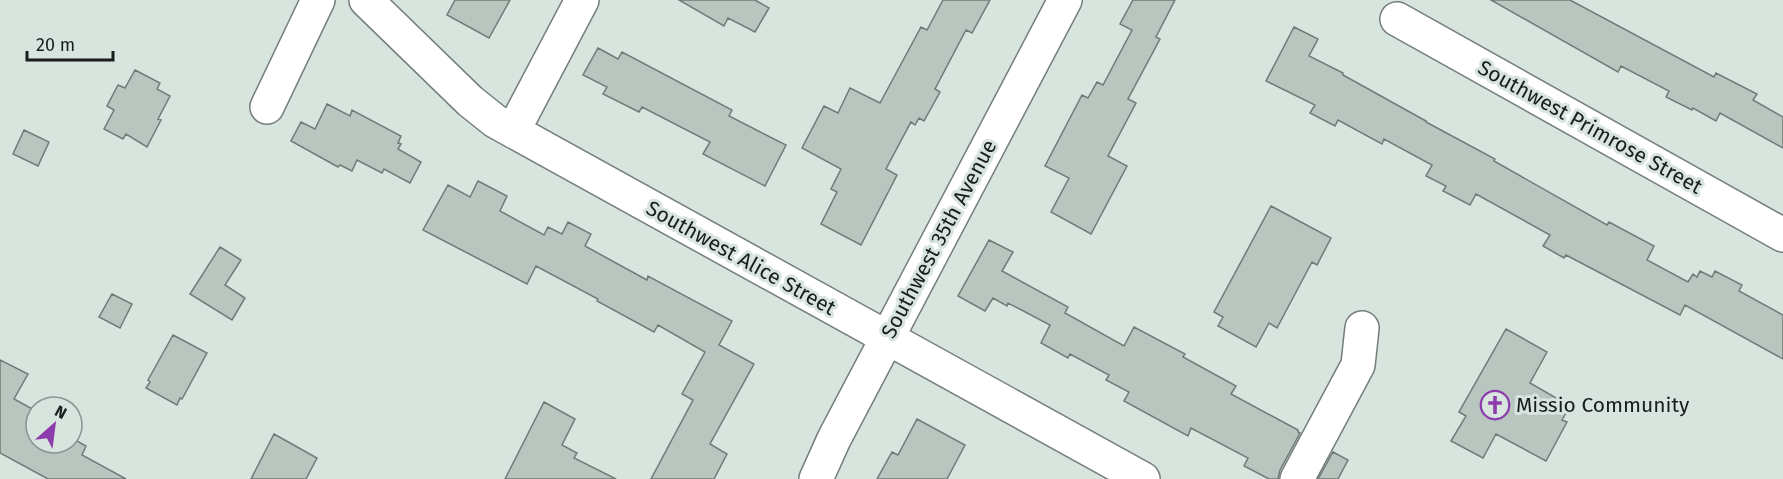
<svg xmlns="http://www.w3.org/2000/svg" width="1783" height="479" font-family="'Fira Sans',sans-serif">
<rect width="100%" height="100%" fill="#d8e4de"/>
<!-- building -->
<path fill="#b9c5bf" stroke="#707b76" stroke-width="1.5" d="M455,0H510L489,38L447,15Z
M679,0H755L769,8L755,32L728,18L724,26Z
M943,0H990L972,33L966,30L935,89L940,92L924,121L919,118L915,125L911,122L886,169L897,175L861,245L821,224L837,192L831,189L841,169L802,148L824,106L838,113L850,88L880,103L921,27L927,30Z
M1133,0H1175L1156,37L1160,39L1128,99L1136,103L1108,156L1127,166L1091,234L1051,212L1069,178L1045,166L1082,95L1088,98L1097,82L1103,85L1132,30L1120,24Z
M1491,0H1570L1714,77L1716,73L1757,94L1753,100L1783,117V148L1720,113L1716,121L1693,108L1692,110L1666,97L1669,91L1621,66L1618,72Z
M1294,27L1318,39L1309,56L1343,73V75L1426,121V122L1495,159L1494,161L1607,225L1609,222L1654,246L1647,260L1688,282L1693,274L1697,277L1700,271L1712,277L1715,271L1742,285L1739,291L1783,315V359L1685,305L1680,315L1566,255L1564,258L1543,246L1550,235L1476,194L1470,205L1443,191L1446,186L1426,176L1432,165L1384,139L1382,144L1338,120L1335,126L1310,113L1315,105L1266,81Z
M598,48L618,59L622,52L732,110L729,116L786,145L765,186L703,154L710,142L642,107L639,112L603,94L607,87L583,75Z
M135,70L160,83L157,89L170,96L158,119L161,120L147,147L126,134L123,139L104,129L114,110L107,106L118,85L125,88Z
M327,104L350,116L352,110L401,136L398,143L401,144L398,149L421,162L410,183L384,169L382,173L357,160L352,171L340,165L338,167L291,141L301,122L315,129Z
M24,130L49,142L38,166L13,154Z
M478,181L507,196L500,211L544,235L548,227L562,234L568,222L591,234L585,246L647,280L648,276L732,321L719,345L754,364L710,444L727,454L714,479H651L693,400L682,394L705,352L658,325L654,332L597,301L598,299L536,266L527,284L423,230L448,185L470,197Z
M1271,206L1331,238L1317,265L1312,262L1277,328L1269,323L1256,347L1218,326L1223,317L1214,312Z
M989,240L1013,252L1002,271L1068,307L1065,313L1124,346L1134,327L1185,354L1183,357L1236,386L1231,394L1298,430V432L1300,433L1280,470L1278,479H1269L1244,466L1248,458L1191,428L1188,436L1124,401L1129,392L1106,380L1109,375L1070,354L1068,358L1041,343L1050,325L1008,303L1007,306L993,298L985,311L958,296Z
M220,247L241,260L225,285L245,298L232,320L190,294Z
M112,294L132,304L120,328L99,317Z
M1506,329L1547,352L1530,383L1570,406L1562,420L1567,422L1546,461L1496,434L1483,458L1451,441L1466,416L1459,412Z
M173,335L207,353L182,399L180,398L177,405L146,388L150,382L148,380Z
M0,360L28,374L14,399L36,411V443H72V438L86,446L82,455L126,479H48L0,453Z
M544,402L575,419L562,445L577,453L574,458L616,479H505Z
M917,419L965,445L947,479H877L892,452L898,455Z
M274,434L317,458L306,479H251Z
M1333,452L1348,460L1338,479H1318Z"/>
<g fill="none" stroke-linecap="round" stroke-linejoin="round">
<!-- minor casing -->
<g stroke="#747f7a" stroke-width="36">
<path id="minor" d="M366,0L470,101L495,121L1143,479
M1397,19L1783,235
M267,107L318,0
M513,131L582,0
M816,479L834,439L1065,0
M1297,479L1358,365L1362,328"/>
</g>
<!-- minor -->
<use href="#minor" stroke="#fff" stroke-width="33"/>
</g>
<!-- icons -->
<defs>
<g id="church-ring" transform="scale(1.5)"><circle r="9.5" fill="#d8e4de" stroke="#8d3cab" stroke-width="1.5"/><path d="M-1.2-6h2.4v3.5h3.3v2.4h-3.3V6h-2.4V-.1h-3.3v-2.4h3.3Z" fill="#8d3cab"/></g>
</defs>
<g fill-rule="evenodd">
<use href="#church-ring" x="1495" y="405"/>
</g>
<g text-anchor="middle" stroke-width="6" stroke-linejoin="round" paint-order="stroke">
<!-- street labels -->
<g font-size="21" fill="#191d1b" stroke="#d8e4de">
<text transform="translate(1590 127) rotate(29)" y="7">Southwest Primrose Street</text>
<text transform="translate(939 239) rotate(-62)" y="7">Southwest 35th Avenue</text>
<text transform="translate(741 258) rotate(29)" y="7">Southwest Alice Street</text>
</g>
<!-- poi labels -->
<g font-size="21" fill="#191d1b" stroke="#d8e4de" text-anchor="start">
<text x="1516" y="412">Missio Community</text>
</g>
</g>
<!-- north arrow -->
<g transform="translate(54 425) rotate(28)"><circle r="28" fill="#d8e4de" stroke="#8c9490" stroke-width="1.5"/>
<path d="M0-4.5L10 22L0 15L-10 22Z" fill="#8d3cab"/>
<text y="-9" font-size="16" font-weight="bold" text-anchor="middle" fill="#191d1b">N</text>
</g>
<!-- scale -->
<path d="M27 51v9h86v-9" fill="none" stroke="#191d1b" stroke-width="3"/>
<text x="36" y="51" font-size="18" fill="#191d1b" stroke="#d8e4de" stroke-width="4.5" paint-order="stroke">20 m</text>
</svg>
